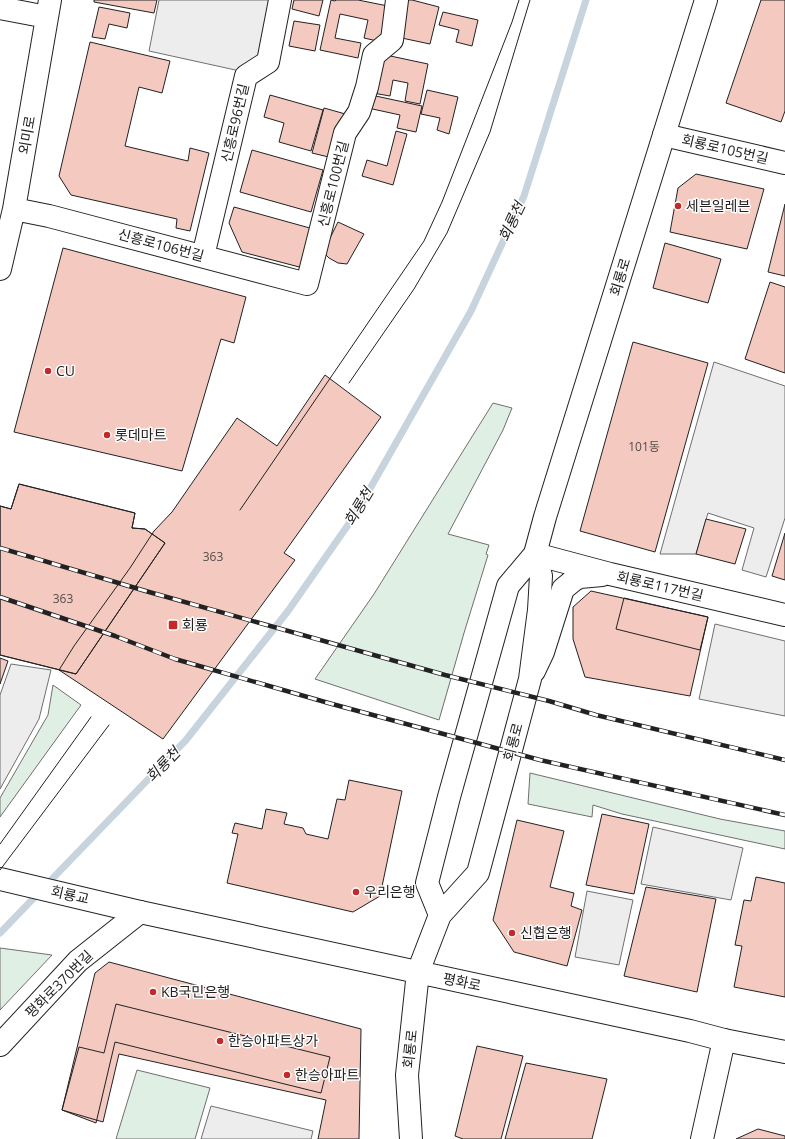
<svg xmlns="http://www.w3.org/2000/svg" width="785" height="1139" font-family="'Open Sans','Noto Sans KR',sans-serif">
<rect width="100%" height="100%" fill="#fff"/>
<!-- green -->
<path fill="#e0efe3" stroke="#6f6f6f" d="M493,403L512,408L503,430L448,534L489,545L486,554L488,555L464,633L439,720L315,679L374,594Z
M53,685L81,705L0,817V798L48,715Z
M530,773L720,819L785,831V849L622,814L593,805L592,817L528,804Z
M0,948L52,955L0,1010Z
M137,1070L210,1088L195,1139H116Z"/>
<!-- parking -->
<path fill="#ededed" stroke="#6f6f6f" d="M159,0H274L263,58L240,71L149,51Z
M714,362L785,386V518L766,577L742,570L754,528L708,513L696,554H660Z
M715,624L785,641V716L699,699Z
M11,664L51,670L39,719L0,789V695Z
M653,827L743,848L731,900L641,884Z
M587,891L633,900L619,965L575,957Z
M211,1106L313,1131L311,1139H201Z"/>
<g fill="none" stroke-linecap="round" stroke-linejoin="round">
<!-- stream -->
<path stroke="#c7d3dd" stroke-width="7" d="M0,933L186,740L288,611L355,515L471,311L524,196L586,0"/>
</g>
<!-- building -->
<path fill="#f3c9c0" stroke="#222" d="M94,0H157L154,13L94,2Z
M294,0H323L319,16L292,9Z
M331,0L335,1L336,0H358L393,7L386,43L364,38L368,20L340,14L335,38L361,43L358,58L320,50Z
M405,0H412L439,7L430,44L397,37Z
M761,0H785V111L781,122L726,103Z
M99,7L130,13L127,28L109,24L105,39L92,37Z
M443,12L478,20L472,46L456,42L459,30L439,25Z
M294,21L320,25L315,51L289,46Z
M90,42L170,61L162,93L139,87L125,146L188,161L190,148L209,153L190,231L176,228L177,219L71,195L59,176Z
M381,54L428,64L420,104L405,101L408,83L393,80L390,96L373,93Z
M427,90L458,97L449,134L437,130L440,118L421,114Z
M270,95L323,110L311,151L279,142L284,123L264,117Z
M371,95L422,106L416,132L397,128L400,115L368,108Z
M324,108L349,115L337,159L312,153Z
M396,131L407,134L393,185L362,176L367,160L387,166Z
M252,150L323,170L311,212L240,192Z
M696,174L764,189L747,249L670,232L678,188Z
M785,204V276L768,272Z
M234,207L317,230L307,269L242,252L229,223Z
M338,222L364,234L347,264L338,263L329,258L323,252Z
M665,243L721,259L708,303L653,288Z
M63,248L246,297L234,343L221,339L182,471L14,432Z
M770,282L785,287V373L745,359Z
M633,342L708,363L655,552L580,531Z
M325,375L381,417L284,553L295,560L163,739L59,670L74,646L130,568L154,531L172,512L237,418L277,446Z
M19,484L135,513L132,528L145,529L165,543L76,674L0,655V506L11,509Z
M19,484L135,513L132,528L145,529L165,543L76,674L0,655V506L11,509Z
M706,519L746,529L735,564L696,554Z
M785,533V580L772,576Z
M591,591L708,617L690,696L585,677L573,639V607Z
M624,598L708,617L700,650L616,629Z
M0,658L8,661L0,684Z
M349,780L402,791L380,896L353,912L227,883L238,834L232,833L235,823L262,829L266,809L287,813L284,824L303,828L306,834L328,839L337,799L345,800Z
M602,814L649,824L634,894L586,885Z
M517,820L564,831L550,887L574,893L571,906L582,910L567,966L514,952L493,920Z
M756,877L785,883V997L734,987L742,946L735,945L744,900L751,901Z
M646,887L716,899L697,992L624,976Z
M109,962L361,1029L359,1139H318L326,1100L119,1054L103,1122L62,1110L95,973Z
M116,1004L330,1057L321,1093L115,1042L96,1123L62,1110L79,1047L104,1053Z
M477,1046L523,1056L501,1139H463L455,1136Z
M526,1063L607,1079L592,1139H505Z
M758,1129L785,1136V1139H736Z"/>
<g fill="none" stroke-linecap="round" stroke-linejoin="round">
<!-- street casing -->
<g stroke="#222" stroke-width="24">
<path id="street" d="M0,8L47,17
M664,135L785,163
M14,209L49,216L307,284L345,133L359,112L367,87L374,55L392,40L397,0
M203,256L246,76L268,62L280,0
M0,269L14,209L50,0
M535,554L610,574L785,615
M534,671L543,652L563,589L574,580L580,577L602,575
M0,1045L78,961L140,912
M702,1139L724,1040"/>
</g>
<!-- secondary casing -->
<g stroke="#222" stroke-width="24">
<path id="secondary" d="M0,879L140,912L690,1031L724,1040L785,1052
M440,915L427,883L449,797L508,586L535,554L545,517L706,0
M411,1139L407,1075L418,972L440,915L478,873L530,679L539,610L541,576L535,554"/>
</g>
<!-- street -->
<use href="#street" stroke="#fff" stroke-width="22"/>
<!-- secondary -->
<use href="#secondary" stroke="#fff" stroke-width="22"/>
<!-- tram -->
<path stroke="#222" stroke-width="1" d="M349,383L414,289L447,233L490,132L530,0
M240,510L424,241L442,202L512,22L519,0
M0,844L91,717
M0,870L109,725"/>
<!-- rail casing -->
<g stroke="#222" stroke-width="4.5">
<path id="rail" d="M0,548L149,592L445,675L549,701L596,715L785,760
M0,597L115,636L175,659L332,704L540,760L785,815"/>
</g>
<!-- rail -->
<use href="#rail" stroke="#fff" stroke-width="3" stroke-dasharray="9" stroke-linecap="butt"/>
</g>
<!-- markers -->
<g fill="#c62828" stroke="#fff" stroke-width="1.5">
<circle cx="678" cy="206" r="4"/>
<circle cx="48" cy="371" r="4"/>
<circle cx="107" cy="435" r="4"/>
<rect x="168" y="620" width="10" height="10" rx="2"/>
<circle cx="356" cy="892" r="4"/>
<circle cx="512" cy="933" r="4"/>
<circle cx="153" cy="992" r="4"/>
<circle cx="220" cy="1041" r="4"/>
<circle cx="287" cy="1075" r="4"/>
</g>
<g text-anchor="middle" stroke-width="3" stroke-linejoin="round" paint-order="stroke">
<!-- number labels -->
<g font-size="12" fill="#564c4a">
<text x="644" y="451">101동</text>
<text x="213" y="561">363</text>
<text x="63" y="603">363</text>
</g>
<!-- street labels -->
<g font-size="14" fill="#222" stroke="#fff">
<text transform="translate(235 123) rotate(-77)" y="5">신흥로96번길</text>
<text transform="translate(27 135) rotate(-80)" y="5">외미로</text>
<text transform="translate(725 149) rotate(13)" y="5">회룡로105번길</text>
<text transform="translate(333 184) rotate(-76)" y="5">신흥로100번길</text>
<text transform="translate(161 245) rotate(15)" y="5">신흥로106번길</text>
<text transform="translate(620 277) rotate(-73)" y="5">회룡로</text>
<text transform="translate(660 586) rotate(13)" y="5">회룡로117번길</text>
<text transform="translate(513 742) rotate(-75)" y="5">회룡로</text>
<text transform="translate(70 895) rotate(13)" y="5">회룡교</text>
<text transform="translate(462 982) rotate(12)" y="5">평화로</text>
<text transform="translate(59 984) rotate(-45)" y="5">평화로370번길</text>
<text transform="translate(410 1049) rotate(-84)" y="5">회룡로</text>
</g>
<!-- poi labels -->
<g font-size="14" fill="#222" stroke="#fff" text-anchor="start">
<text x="686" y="211">세븐일레븐</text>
<text x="56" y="376">CU</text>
<text x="115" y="440">롯데마트</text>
<text x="182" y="630">회룡</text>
<text x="364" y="897">우리은행</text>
<text x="520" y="938">신협은행</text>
<text x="161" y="997">KB국민은행</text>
<text x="228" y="1046">한승아파트상가</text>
<text x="295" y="1080">한승아파트</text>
</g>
<!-- water labels -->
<g font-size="15" font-style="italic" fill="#222" stroke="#fff">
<text transform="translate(512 222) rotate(-65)" y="5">회룡천</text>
<text transform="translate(359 507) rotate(-59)" y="5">회룡천</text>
<text transform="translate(163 765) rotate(-46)" y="5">회룡천</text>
</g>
</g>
</svg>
